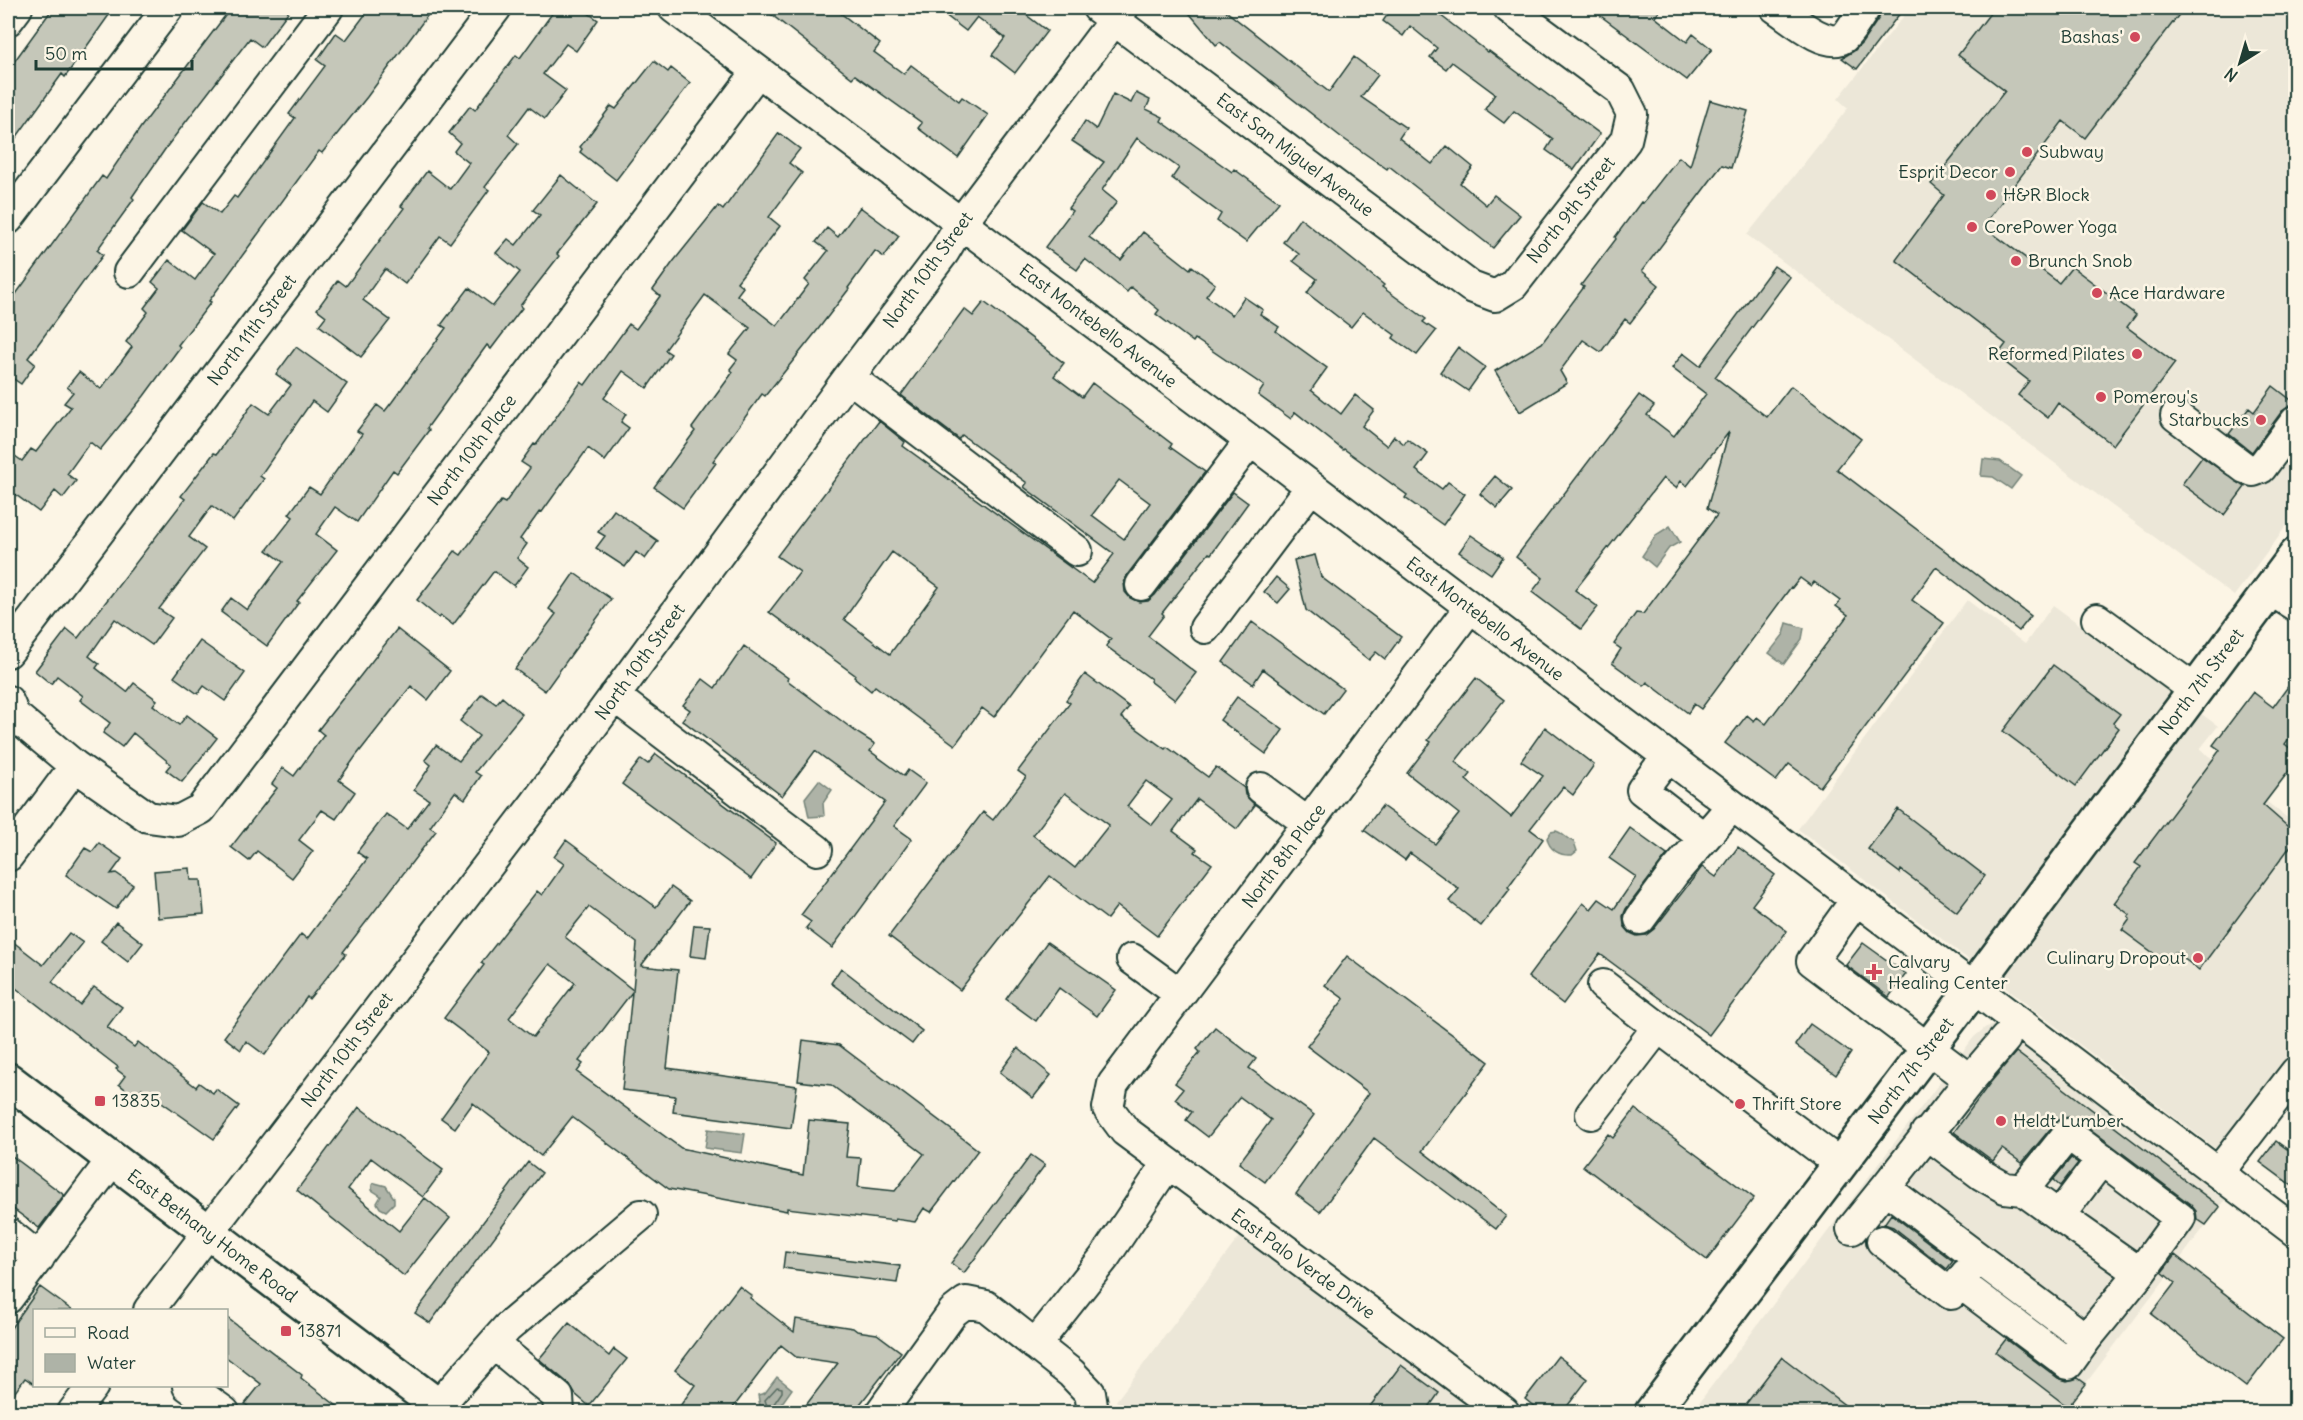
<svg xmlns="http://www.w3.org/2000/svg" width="2303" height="1420" font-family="Delius,sans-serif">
<rect width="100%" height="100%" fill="#fcf5e5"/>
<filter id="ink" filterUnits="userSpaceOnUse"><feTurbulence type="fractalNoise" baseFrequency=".0167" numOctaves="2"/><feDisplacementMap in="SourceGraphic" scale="12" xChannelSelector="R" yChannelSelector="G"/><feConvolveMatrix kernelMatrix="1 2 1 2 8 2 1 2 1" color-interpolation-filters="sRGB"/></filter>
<g filter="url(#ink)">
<!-- built -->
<path fill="#ece7d8" d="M1910,8H2295V514L2234,596L1747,235L1848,108L1838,99Z
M1967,600L2025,644L2053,605L2218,726L2200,749L2295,824V1062L2224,1155L1798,829Z
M1995,1025L2007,1032L2225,1200L2064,1412H1692L1974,1037L1986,1027Z
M1240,1236L1475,1412H1132L1116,1401Z"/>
<!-- water -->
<path fill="#aeb3a7" stroke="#758479" stroke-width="1.5" d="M1983,459L2000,461L2021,476L2011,489L1993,477L1981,476Z
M1670,526L1680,542L1669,548L1655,567L1642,556L1656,535Z
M1787,623L1804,628L1802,639L1784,664L1769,653L1784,634Z
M819,780L832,790L823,803L824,816L809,817L805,798Z
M1556,831C1563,833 1566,839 1574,842L1577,851L1572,855C1560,856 1549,850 1547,838L1551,832Z
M708,1129L745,1134L742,1153L705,1148Z
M375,1183L386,1186L394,1198V1203L386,1211L380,1208L377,1203L381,1196L372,1190V1185Z
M777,1377L792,1389L777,1410L761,1412L758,1395L765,1393Z"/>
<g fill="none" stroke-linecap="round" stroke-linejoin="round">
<!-- shore -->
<path stroke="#586c62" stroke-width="1.5" d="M777,1387L782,1388V1392L771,1408L768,1409L765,1400Z"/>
</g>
<!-- building -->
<path fill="#c5c7b9" stroke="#1f3d34" stroke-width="1.5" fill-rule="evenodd" d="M53,8H114L65,77L62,74L8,149V70Z
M231,8H291L262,47L250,38L168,145L132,197L134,199L97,250L103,255L28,358L35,364L21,384L8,375V305L102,176L106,179L141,127Z
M370,8H433L367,97L322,153L319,151L209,301L211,302L178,345L180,347L144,396L100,450L90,442L67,474L76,481L63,498L55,491L39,512L8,489V451L22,461L31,449L36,452L71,407L64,403L73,392L67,387L79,372L101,389L132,347L126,342L148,312L144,308L159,288L152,282L169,260L195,280L214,254L182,230L203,202L220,214L234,196L237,198L295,118L289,114L325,66L317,60L336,33L346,40Z
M556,8H581L598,20L576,51L566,44L543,74L566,91L545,119L529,107L508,135L518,144L485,187L489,190L450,243L440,236L405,284L385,269L363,300L390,320L361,357L319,325L326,316L317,309L338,280L346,286L404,208L401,206L427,171L450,189L469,163L454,151L460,143L449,133L470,106L475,110L516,55L520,58Z
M763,8H834L880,44L874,52L904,74L911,65L959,101L962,97L988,115L958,158L918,128L922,123L855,75L852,78Z
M936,8H1017L1047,31L1015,73L992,55L1005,38L977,17L966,31Z
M1185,8H1222L1329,92L1354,57L1378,75L1361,97L1406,128L1399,138L1432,164L1447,146L1473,167L1460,183L1486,205L1494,195L1520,215L1493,248L1389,166L1387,169L1341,137L1220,42L1216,45Z
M1385,8H1436V12L1488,52L1489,51L1600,134L1574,170L1546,150L1553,139L1514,111L1504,123L1485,109L1495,94L1452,62L1446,69L1430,57L1437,48L1410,26L1403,36L1383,21L1390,11Z
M1590,8H1662L1655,17L1687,42L1693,34L1712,49L1687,80Z
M1882,8H1904L1857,69L1842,58L1854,51L1862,43L1879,18Z
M1994,8H2184L2085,138L2063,121L1983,226L2059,283L2072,267L2136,315L2127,327L2175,363L2113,445L2058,403L2048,418L2018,395L2029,381L1997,356L2006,344L1896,260L1944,195L1931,184L2005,91L1958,55Z
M654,61L668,72L671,68L690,83L616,180L580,152L582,149L580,147L611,106L616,109Z
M1136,93L1150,100L1146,109L1163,117L1161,121L1232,172L1234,169L1279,202L1246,242L1217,221L1221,214L1172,178L1179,168L1137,138L1102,190L1117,202L1089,237L1121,260L1143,232L1190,269L1192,266L1215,284L1206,296L1232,315L1244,297L1263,310L1260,314L1279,327L1276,331L1327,368L1311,390L1341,414L1355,395L1374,410L1362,426L1387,446L1394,436L1404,444L1407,439L1428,454L1416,470L1442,489L1448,482L1465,494L1443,525L1405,498L1407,495L1344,449L1343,450L1295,412L1291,419L1258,395L1264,386L1195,339L1193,342L1156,314L1159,310L1131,287L1127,292L1085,259L1077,270L1045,247L1072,211L1068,208L1104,162L1072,141L1085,121L1096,129L1113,94L1131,103Z
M1710,100L1748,111L1731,168L1722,165L1642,271L1659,285L1630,323L1625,319L1601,352L1583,340L1560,371L1567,383L1520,412L1495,371L1542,343L1584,287L1581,285L1616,239L1615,237L1641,202L1643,203L1679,157L1690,166Z
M779,133L800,149L789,163L802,173L769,217L780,226L737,282L743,287L737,295L777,326L809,284L805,280L828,251L816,242L827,228L838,237L860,207L899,236L884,257L875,251L848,288L849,289L816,332L765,396L762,394L713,461L716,463L683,508L654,487L695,431L692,428L733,372L730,369L737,360L729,354L750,328L705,295L665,350L671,354L647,388L623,371L604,398L626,414L621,422L629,428L605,461L588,448L542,512L540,511L520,539L527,544L517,558L528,567L514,586L494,571L453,625L441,616L439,618L417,600L455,551L461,555L501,501L505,503L530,468L521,462L534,444L536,445L581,382L585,385L629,324L636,329L660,296L653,290L673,262L718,206L723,210Z
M561,175L597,204L557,254L559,256L520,306L522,308L491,349L487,345L427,428L429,430L397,473L393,470L357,522L335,507L316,534L337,550L297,601L299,602L267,646L221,612L231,598L247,610L283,562L267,550L293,517L289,514L309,487L320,494L362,434L357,431L377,405L385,411L392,402L446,328L441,325L469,288L493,306L520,272L496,253L508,239L516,245L540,215L533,210Z
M1300,218L1384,285L1382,287L1426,319L1423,322L1436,331L1417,355L1393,338L1395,335L1363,312L1351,327L1307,293L1317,279L1293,261L1299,254L1283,242Z
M1774,266L1790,277L1715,377L1767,417L1791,386L1861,439L1837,469L2031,616L2019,631L1936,567L1912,600L1944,623L1820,787L1789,764L1776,781L1725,743L1747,715L1754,721L1757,717L1766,724L1848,615L1836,606L1840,601L1814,582L1811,586L1800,578L1792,588L1791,587L1701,709L1694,704L1688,713L1647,682L1644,686L1612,663L1621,649L1614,644L1636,613L1643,614L1717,515L1707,508L1729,432L1687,486L1681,481L1676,488L1663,478L1575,590L1598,607L1581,629L1532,592L1543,578L1516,557L1639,395L1654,406L1647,415L1674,436L1706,394L1672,368L1683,353L1700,366Z
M984,302L1064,363L1054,376L1082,397L1092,383L1172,444L1170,447L1205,472L1127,575L1124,583L1125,592L1130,598L1139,602L1148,601L1155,595L1233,492L1248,503L1211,554L1209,553L1162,613L1164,615L1148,636L1196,673L1175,700L1150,681L1151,679L1106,646L1111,639L1073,610L994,717L982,708L955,745L875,686L871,691L854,677L855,675L769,612L800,572L777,556L879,421L905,442L903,446L1092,583L1114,554L1024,487L1027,483L962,435L959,439L901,395L964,309L973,316ZM1119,480L1150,503L1124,539L1092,515ZM892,552L939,587L890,654L844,619Z
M296,347L347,384L327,412L312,401L260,476L264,479L233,521L212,506L189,537L205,549L159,609L172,618L152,645L115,619L89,656L99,664L96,668L127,692L134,683L157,700L153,705L179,725L187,715L217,738L182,782L166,770L171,764L133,733L122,747L103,733L110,723L80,700L83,696L57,676L51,684L35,671L67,629L78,638L185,499L181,496L214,453L217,454L253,403L269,414L291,385L276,374Z
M1458,347L1485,367L1468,391L1440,372Z
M2273,386L2295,403L2282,411L2252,452L2229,434L2249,408L2254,412Z
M2202,457L2245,487L2224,515L2182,484Z
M1495,476L1512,490L1497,508L1480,494Z
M614,510L658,541L645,559L636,552L625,567L596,548L605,536L598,532Z
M1471,535L1503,557L1491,574L1459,552Z
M1315,555L1321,577L1401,637L1385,659L1376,652L1369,660L1306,610L1294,560Z
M574,573L611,599L545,691L515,669L556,614L549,609Z
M1276,577L1290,589L1278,603L1264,592Z
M1252,622L1343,689L1324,714L1263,669L1253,684L1223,662Z
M397,629L450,671L428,700L411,686L356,756L339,780L355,792L336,819L322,810L299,840L313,851L292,878L257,851L249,861L231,847L277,788L272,784L283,768L294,776L324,735L318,730Z
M200,641L245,673L225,701L204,686L198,694L174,677Z
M744,646L788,678L787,680L859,734L875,744L870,751L904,776L908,770L926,783L894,826L912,839L832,948L806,928L811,922L801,915L885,802L815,751L782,796L682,720L690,710L683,705L703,679L715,688Z
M2053,665L2120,714L2113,723L2119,728L2076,786L2003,731Z
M1085,674L1129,707L1121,717L1165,749L1167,747L1208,777L1216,767L1244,788L1245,795L1255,805L1237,829L1197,799L1173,831L1197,849L1195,852L1212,864L1157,936L1117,906L1107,919L1050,876L960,990L889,936L983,812L993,820L1026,777L1018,771L1070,703L1066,700ZM1146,781L1172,800L1152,825L1127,806ZM1065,793L1109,825L1075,868L1033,835Z
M2295,677V730L2285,744L2295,752V763L2263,805L2295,833V840L2199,970L2175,952L2167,963L2122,930L2130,919L2128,917L2130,915L2114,903L2141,867L2135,863L2220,750L2213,745L2253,692L2273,707Z
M1476,678L1504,700L1455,762L1471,774L1466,780L1511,817L1543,776L1521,761L1545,727L1594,765L1573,795L1563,787L1530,829L1543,839L1508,887L1510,889L1481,926L1449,901L1459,889L1410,853L1405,860L1364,830L1382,806L1435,844L1459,814L1407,773L1431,742L1428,740Z
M482,694L496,704L502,697L522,714L475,772L481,776L465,799L455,792L430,827L436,831L343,952L346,954L309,999L307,997L265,1055L246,1041L241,1050L224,1037L301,934L307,939L367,859L357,852L386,814L407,829L429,800L414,790L431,765L425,760L436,745L459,761L479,736L460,721Z
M1237,697L1283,730L1266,754L1220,720Z
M656,754L776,843L751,879L622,784L641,759L648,764Z
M1898,809L1985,876L1957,912L1901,870L1900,873L1868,849Z
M1630,828L1667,855L1626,909L1623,916L1624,926L1630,933L1637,936L1646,935L1654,929L1702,867L1716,877L1738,847L1775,875L1752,905L1787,931L1709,1035L1600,954L1563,1004L1528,977L1583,903L1591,909L1599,899L1614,909L1636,877L1609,858Z
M566,840L656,907L671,887L690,901L641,966L678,970L667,1068L797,1086L791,1128L673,1112L675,1096L622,1090L632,992L579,1061L583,1064L577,1072L681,1148L803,1175L809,1120L850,1124L846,1157L861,1158L858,1187L895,1191L924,1154L831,1085L798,1081L803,1040L839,1045L978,1150L931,1212L924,1208L915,1222L895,1219V1221L787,1208V1211L669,1189L572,1117L541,1156L473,1103L455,1128L441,1118L489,1052L444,1018L484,965L481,963L537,891L542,895L564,864L554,857ZM589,907L637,943L633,990L565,937ZM550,964L575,983L533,1037L509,1018Z
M99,843L122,859L111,874L116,873L133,885L116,909L66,875L85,848L92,852Z
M190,868L191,880H201L204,914L158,918L154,871Z
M116,922L143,943L128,962L101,941Z
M694,925L710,926L706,958L690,956Z
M69,933L83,943L52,982L80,1005L94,987L122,1007L107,1027L134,1047L138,1042L196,1087L199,1083L213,1093L216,1089L239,1106L214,1139L142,1088L135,1097L119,1084L125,1076L116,1069L118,1067L8,982V938L43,965Z
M1047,942L1116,990L1097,1016L1059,988L1036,1021L1006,999Z
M1863,943L1906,974L1889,997L1846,965Z
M1347,956L1489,1062L1422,1151L1506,1216L1496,1229L1374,1138L1320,1212L1296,1194L1369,1093L1307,1046L1344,999L1325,985Z
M841,968L922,1031L912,1044L831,983Z
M1810,1024L1851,1053L1836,1075L1795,1045Z
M1215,1027L1256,1059L1249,1068L1314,1115L1265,1182L1239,1163L1271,1120L1240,1097L1208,1137L1186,1120L1192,1112L1175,1099L1183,1089L1175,1083L1200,1052L1197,1049Z
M1018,1048L1051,1075L1033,1098L1000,1072Z
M2016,1052L2220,1207L2206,1225L2197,1219L2196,1211L2190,1204L2078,1120L2071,1117L2062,1118L2055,1123L2022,1163L2002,1149L1993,1161L1954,1132L1990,1083Z
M359,1107L443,1170L423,1197L371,1158L348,1189L399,1231L425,1198L450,1218L404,1276L297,1190Z
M1635,1109L1754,1198L1707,1260L1583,1166L1608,1134L1613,1138Z
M2276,1141L2295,1155V1188L2260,1162Z
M8,1153L64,1195L39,1228L8,1205Z
M1031,1155L1045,1165L964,1273L951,1263Z
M2071,1158L2078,1163L2060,1186L2053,1180Z
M528,1162L542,1173L430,1323L415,1313Z
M1891,1214L1953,1261L1947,1269L1893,1227L1884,1224Z
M785,1252L900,1266L897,1283L783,1268Z
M2175,1255L2283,1339L2246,1387L2151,1314L2175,1283L2162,1272Z
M739,1286L752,1296L750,1298L794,1332L796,1319L853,1328L857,1331L877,1334L901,1352L853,1413H800L838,1363L796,1357L781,1345L729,1413H675L695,1385L675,1370Z
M40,1287L73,1311H34V1384L25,1378L8,1402V1332Z
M226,1317L302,1375L301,1378L346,1413H256L245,1404L261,1384L226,1357Z
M569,1323L609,1356L614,1349L627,1359L589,1406L575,1394L569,1384L539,1359Z
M2006,1339L2058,1378L2067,1381L2078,1378L2086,1384L2068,1407L1996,1352Z
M1558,1356L1588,1379L1562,1413H1542L1525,1399Z
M1782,1357L1855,1413H1739Z
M1401,1365L1439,1393L1425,1413H1365Z"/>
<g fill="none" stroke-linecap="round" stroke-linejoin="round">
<!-- minor casing -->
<g stroke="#1f3d34" stroke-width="34">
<path id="minor" d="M674,8L1222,419L2296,1232
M1098,8L1471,287L1495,296L1513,285L1626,140L1632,114L1620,90L1509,8
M1776,8C1790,17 1826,49 1843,38C1849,34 1860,15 1865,8
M8,20L17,8
M8,219L168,8
M129,272L328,8
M849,377L1077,551
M2176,416L2245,468L2253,471L2261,468L2296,421
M1141,585L1250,441
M2269,589L2296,606
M1470,607L1113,1084L1108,1108L1125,1131L1504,1412
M2097,619L2195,690
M1205,628L1311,487
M8,652L496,8
M614,696L817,850
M8,701L14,715L75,766L148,817L178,821L201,809L758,71
M1667,757L1642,790L1704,838
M1261,788L1309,824
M8,856L75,766
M1856,900L1812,961L1970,1080L1885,1188L2086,1339L2140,1273L2180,1218L2068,1134L2023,1190L2005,1188L1982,1175L1926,1133
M1640,919L1674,873L1732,806
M1132,959L1180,994
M1658,1027L1840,1164
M1970,1080L2005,1039
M1591,1114L1658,1027L1603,985
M2218,1173L2296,1072
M2023,1190L2059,1216L2102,1159
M2059,1216L2140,1273
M1852,1229L1885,1188
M8,1233L39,1258
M1882,1241L1951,1294L1966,1274
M1960,1283L2068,1364L2086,1339
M8,1298L112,1160
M149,1310L535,804L849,377L944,252L961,223L1123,8
M494,1344L558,1397L559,1412
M1035,1345L1104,1258L1168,1163
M188,1386L224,1412
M438,1406L507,1328L641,1215
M73,1412L93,1386
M881,1412L953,1312L966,1302L986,1306L1071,1373L1090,1393L1093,1412"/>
</g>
<!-- major casing -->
<g stroke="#1f3d34" stroke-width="38">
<path id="major" d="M8,1080L446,1412
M1652,1412L1973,989L2296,555"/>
</g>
<!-- minor -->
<use href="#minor" stroke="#fcf5e5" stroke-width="30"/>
<!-- major -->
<use href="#major" stroke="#fcf5e5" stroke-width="33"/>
</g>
</g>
<!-- markers -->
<g fill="#d1495b" stroke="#fcf5e5" stroke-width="2">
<circle cx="2135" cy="37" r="6"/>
<circle cx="2027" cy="152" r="6"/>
<circle cx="2010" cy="172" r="6"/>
<circle cx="1991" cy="195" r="6"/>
<circle cx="1972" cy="227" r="6"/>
<circle cx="2016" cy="261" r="6"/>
<circle cx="2097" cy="293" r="6"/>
<circle cx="2137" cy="354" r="6"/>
<circle cx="2101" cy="397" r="6"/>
<circle cx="2261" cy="420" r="6"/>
<circle cx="2198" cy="958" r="6"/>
<path d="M1871 963h6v6h6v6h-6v6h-6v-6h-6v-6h6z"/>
<rect x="94" y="1095" width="12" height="12" rx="3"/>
<circle cx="1740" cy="1104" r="6"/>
<circle cx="2001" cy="1121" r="6"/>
<rect x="280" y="1325" width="12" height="12" rx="3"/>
</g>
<g text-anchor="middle" stroke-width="5" stroke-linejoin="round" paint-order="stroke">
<!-- poi labels -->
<g font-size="18" fill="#1f3d34" stroke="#fcf5e5" text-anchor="start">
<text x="2123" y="43" text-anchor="end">Bashas'</text>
<text x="2039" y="158">Subway</text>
<text x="1998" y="178" text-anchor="end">Esprit Decor</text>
<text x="2003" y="201">H&amp;R Block</text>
<text x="1984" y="233">CorePower Yoga</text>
<text x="2028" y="267">Brunch Snob</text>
<text x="2109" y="299">Ace Hardware</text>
<text x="2125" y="360" text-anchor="end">Reformed Pilates</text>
<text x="2113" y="403">Pomeroy's</text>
<text x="2249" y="426" text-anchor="end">Starbucks</text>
<text x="2186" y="964" text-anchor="end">Culinary Dropout</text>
<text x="1888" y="968">Calvary<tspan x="1888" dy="21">Healing Center</tspan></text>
<text x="112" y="1107">13835</text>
<text x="1752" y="1110">Thrift Store</text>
<text x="2013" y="1127">Heldt Lumber</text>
<text x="298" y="1337">13871</text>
</g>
<!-- street labels -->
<g font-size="18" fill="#1f3d34" stroke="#fcf5e5">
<text transform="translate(1295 155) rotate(37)" y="6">East San Miguel Avenue</text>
<text transform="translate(1571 210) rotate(-52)" y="6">North 9th Street</text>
<text transform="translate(928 270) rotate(-54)" y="6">North 10th Street</text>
<text transform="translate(1098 326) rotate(37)" y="6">East Montebello Avenue</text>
<text transform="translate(252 330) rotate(-53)" y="6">North 11th Street</text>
<text transform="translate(472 450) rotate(-53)" y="6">North 10th Place</text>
<text transform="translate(1485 619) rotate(37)" y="6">East Montebello Avenue</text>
<text transform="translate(640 662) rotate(-54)" y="6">North 10th Street</text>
<text transform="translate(2201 682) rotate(-53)" y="6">North 7th Street</text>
<text transform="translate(1284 856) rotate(-53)" y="6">North 8th Place</text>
<text transform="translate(347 1050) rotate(-53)" y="6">North 10th Street</text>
<text transform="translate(1911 1071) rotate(-53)" y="6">North 7th Street</text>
<text transform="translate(212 1236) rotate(37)" y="6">East Bethany Home Road</text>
<text transform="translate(1303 1264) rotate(36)" y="6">East Palo Verde Drive</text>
</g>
</g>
<!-- margin -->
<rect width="2303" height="1420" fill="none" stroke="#fcf5e5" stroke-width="30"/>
<rect x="15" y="15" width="2273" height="1390" fill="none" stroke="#1f3d34" stroke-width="2" filter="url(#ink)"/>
<!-- legend -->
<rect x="33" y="1309" width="195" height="78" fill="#fcf5e5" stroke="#a4ab9e" stroke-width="1.5"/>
<rect x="45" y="1328" width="30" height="9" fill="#fcf5e5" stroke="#a4ab9e" stroke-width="1.5"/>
<text x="87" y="1339" font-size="18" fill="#1f3d34">Road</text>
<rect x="45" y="1354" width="30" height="18" fill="#aeb3a7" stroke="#a4ab9e" stroke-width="1.5"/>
<text x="87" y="1369" font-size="18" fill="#1f3d34">Water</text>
<!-- north arrow -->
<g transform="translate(2240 63) rotate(217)" stroke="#fcf5e5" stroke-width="4.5" paint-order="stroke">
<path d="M0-4.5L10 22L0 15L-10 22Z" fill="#1f3d34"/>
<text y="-9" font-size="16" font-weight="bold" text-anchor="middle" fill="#1f3d34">N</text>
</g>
<!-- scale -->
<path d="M36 60v9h156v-9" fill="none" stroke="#1f3d34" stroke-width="3"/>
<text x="45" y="60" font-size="18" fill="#1f3d34" stroke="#fcf5e5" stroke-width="4.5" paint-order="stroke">50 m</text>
</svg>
